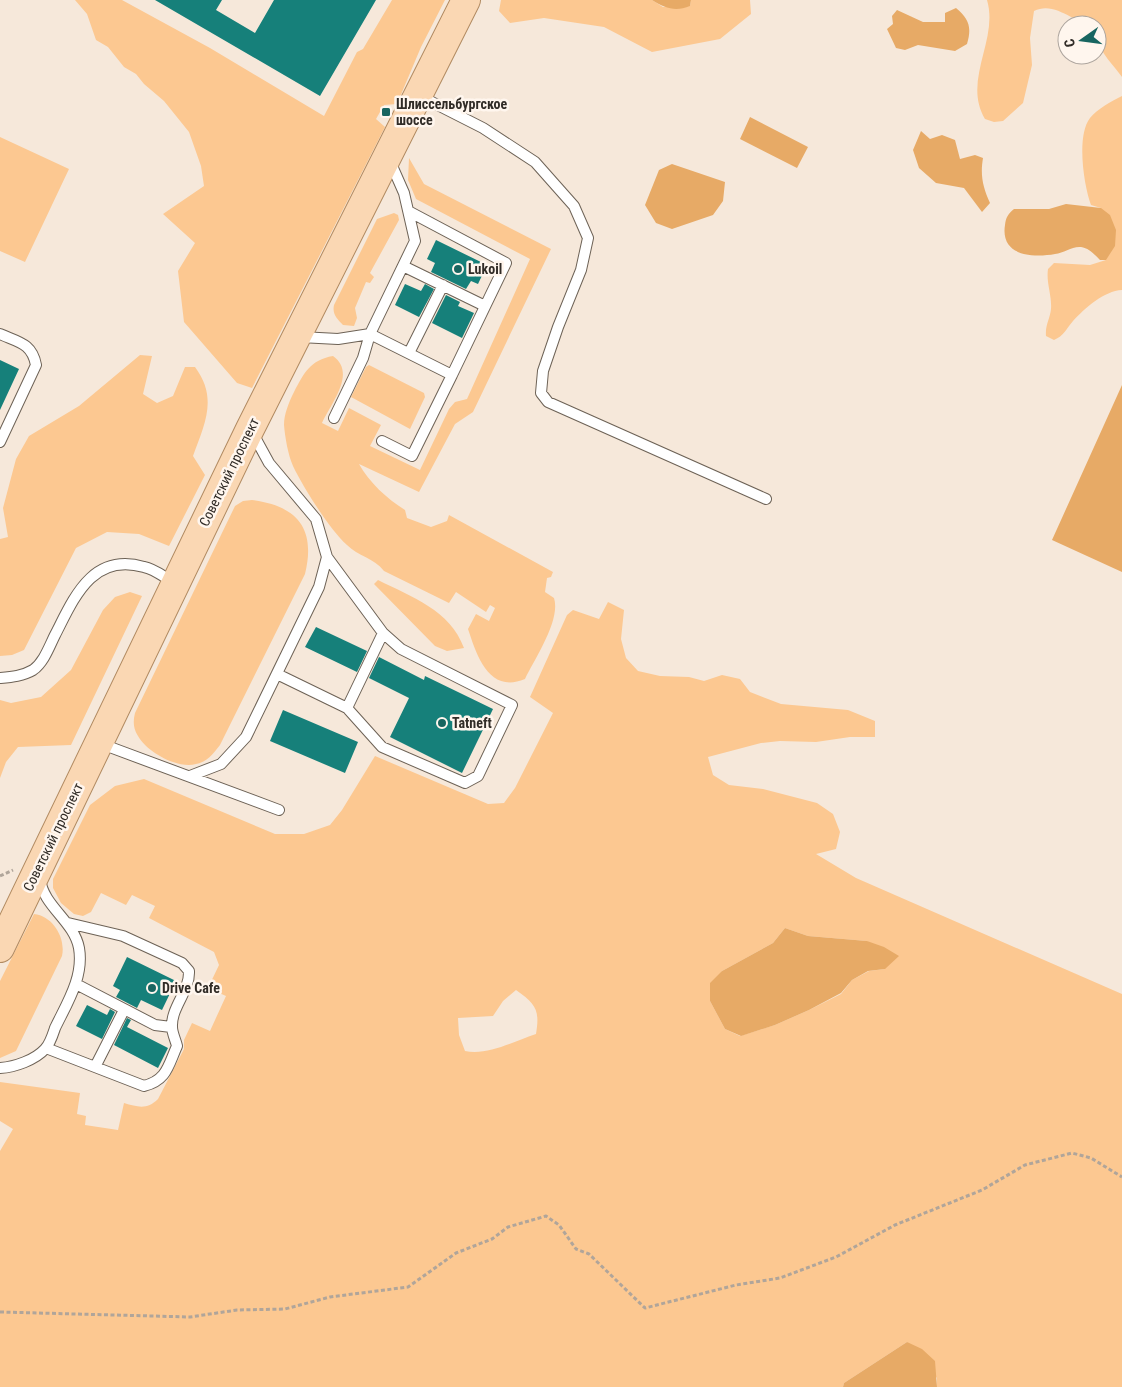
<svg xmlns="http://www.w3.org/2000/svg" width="1122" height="1387" font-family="'Roboto Condensed',sans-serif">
<rect width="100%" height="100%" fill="#f6e8da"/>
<!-- green -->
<path fill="#fcc891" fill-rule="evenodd" d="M75,0H122L210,48L324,116L357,52L363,49L392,0H445L421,47L397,104L384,105L376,119L385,127L252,388L237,383L184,322L178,271L195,243L163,214L204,186L201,166L189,132L164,101L144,84L136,74L124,67L108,47L96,40L87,14Z
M501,0H652L663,7L690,6L691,0H750L751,14L720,39L652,52L604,27L544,18L510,23L499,11Z
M987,0H1122V77C1108,57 1097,53 1097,25C1074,25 1056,0 1034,11L1030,38L1032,65L1023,103L1003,121L994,122L985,119C962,80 999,40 987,0Z
M1122,96V290C1104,291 1085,308 1073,321C1066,329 1064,336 1054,340L1046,336C1045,325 1050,319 1051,309C1052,295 1046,283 1048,269L1054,263L1090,265L1106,260L1101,208L1091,205C1084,186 1076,136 1090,118C1097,109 1112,101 1122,96Z
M0,137L69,169L25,262L0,251Z
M409,158L424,184L551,249L473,412L455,424L419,492L359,464C369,482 387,499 405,510L407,518L431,527L447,521L449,515L553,572L551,577L547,578L545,592L554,598C561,620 535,658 525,679C489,694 477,656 468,629L476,614L489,621L495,608L490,605L486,612L456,592L449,603L384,571C374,558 358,556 347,545C330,530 303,487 293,466C288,455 285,437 284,425C284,414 289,402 294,392C304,373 310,360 333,356C357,373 331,403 322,423L338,431L349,408L381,425L370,446L420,470L449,409L455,402L467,399L530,259L416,199L408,180Z
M394,213L398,215L399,220L370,273L374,277L370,283L366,282L355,308L357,318L354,326L343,325C337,319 332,314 334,305L377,219Z
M140,355L152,356L143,394L157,403L173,396L185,367H195C218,398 205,423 193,456L205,475L169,546L139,534L107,532L76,548L24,650L12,655L0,656V539L8,537L3,508L16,459L29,436L79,406Z
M369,365L424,393L425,397L410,429L351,397L366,367Z
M252,500C298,506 316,529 305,574L220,745C213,754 207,762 196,764C177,769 147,752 138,736C133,728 133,721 135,713L235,506L243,501Z
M378,580C412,597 450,610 464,648L447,651L435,646L374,584Z
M130,592L142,596L71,745L18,747L6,762L0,778V700L11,703L41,697L71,670L103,610L115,597Z
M608,602L624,610L621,639L626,658L638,671L660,676L689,677L704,681L722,675L740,679L750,692L781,704L848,710L875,721V737H850L816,742L780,741L761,743L708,757L713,775L729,785L763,789L817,803L833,814L840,832L836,849L816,854L856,878L1122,994V1387H937V1378L907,1342L844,1383L843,1387H0V1151L13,1129L0,1121V1082L80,1093L77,1114L86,1116L85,1125L118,1130L124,1103C138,1107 147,1110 158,1099L184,1049V1040L192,1023L210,1031L226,996L208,988L219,965L214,952L149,918L155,906L132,895L126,905L101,893L91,912L83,916L74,914L61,903L53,888V879L90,805L115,786L144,779L275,834H304L330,825L342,810L375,756L488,804L504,803L515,788L553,713L530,697L567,615L573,610L599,619ZM785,928L808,936L867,941L885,969L869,971L852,980L841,994L809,1010L775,1025L740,1036L725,1029L710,1001L722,971L773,943ZM516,990C536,1004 540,1010 536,1034C515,1041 487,1056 465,1051L459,1035L458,1018L493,1016L503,1001Z
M34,914C53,916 66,938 62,956L16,1051L0,1058V981Z"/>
<!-- water -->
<path fill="#e7aa66" d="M652,0H691L690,6C675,12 665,8 652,0Z
M956,8C969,19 972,27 967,44L955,51L918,45L905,50L896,48L887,29L893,24L892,16L897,10L923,22H945V13Z
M750,117L808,147L797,168L740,139Z
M921,131L930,139L942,135L955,140L960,159L975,155L983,158C980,176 983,187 990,203L982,212L964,188L936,183L919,168L913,150Z
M672,164L725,182L723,201L713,215L672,229L656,223L645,205L659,170Z
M1066,204L1101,208L1110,215L1116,230L1115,246L1106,260H1100C1095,255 1089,248 1081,247C1072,246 1064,253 1055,254C1033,258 1000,256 1005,225C1006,217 1008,214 1014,209H1049Z
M1122,385V572L1052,540Z
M785,928L808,936L867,941L884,947L899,956L885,969L868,971L852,980L841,993L809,1010L775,1025L741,1036L725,1029L710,1001V983L722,971L773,943Z
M907,1342L922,1349L935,1361L937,1387H843L844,1383Z"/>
<!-- building -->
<path fill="#16807a" d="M155,0H222L216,10L255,33L274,0H376L320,96Z
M436,240L487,265L478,284L471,281L466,289L431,272L435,263L427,259Z
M405,284L421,291L425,284L434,289L419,317L395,305Z
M446,295L460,302L458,306L474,313L462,338L432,323Z
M0,360L19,369L0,410Z
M316,627L367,651L357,672L305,647Z
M379,657L424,680L425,676L493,709L462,773L390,737L409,698L369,678Z
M283,710L358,742L345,773L270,741Z
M127,957L176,981L162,1010L141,1000L137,1008L116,997L120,990L113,986Z
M87,1005L107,1015L110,1009L115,1012L102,1039L76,1026Z
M127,1018L131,1020L127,1027L168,1048L158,1068L114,1045Z"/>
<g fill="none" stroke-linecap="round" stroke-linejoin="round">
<!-- lane casing -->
<g stroke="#6d6256" stroke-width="12">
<path id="lane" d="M418,95L483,128L535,162L574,206L588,238L581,270L558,327L543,371L541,393L548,402L766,499
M403,266L485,306
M0,334C18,342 32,343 36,365L0,442
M300,337L338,339L370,334L415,241L404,193L389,159
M409,353L443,285
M334,418L363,358L370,334L452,375L506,263L410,212
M382,441L412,456L452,375
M277,674L347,708L383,633L327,557
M0,678C11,677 23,676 33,670C44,662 49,647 55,635C74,598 92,552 144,567C155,569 165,578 175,583
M347,708L382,747L465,783L478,776L512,705L401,649L383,633
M99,743L279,810
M190,776L221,764L246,737L319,587L327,557L316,519L269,463L252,432
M76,984L155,1025L171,1027
M46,1048L144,1086C167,1080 168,1066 177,1046C176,1041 172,1033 172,1027C171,1007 190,991 189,971L182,963L123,936L68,923
M95,1067L124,1010
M0,1068C15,1067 35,1060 45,1049C50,1044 53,1034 55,1028C67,1003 84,977 79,948C74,921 43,906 40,879"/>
</g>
<!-- primary casing -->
<g stroke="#b18a61" stroke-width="30">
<path id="primary" d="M0,948L250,429L466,0"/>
</g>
<!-- path -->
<path stroke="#b0a59a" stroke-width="3" stroke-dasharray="4 2.5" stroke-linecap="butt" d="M0,876L13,870
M0,1312L190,1317L237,1310L285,1309L330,1297L408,1287L456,1253L492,1239L508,1227L546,1216L559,1225L576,1249L589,1254L645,1308L736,1285L780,1278L836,1257L895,1225L982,1190L1025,1165L1072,1153L1091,1158L1122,1177"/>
<!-- lane -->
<use href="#lane" stroke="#fff" stroke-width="10"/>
<!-- primary -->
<use href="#primary" stroke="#fad7b3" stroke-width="28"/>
</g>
<!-- markers -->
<g fill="#186560" stroke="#fff6ee" stroke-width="2">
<rect x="381" y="107" width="10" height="10" rx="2.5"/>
<circle cx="458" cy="269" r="5"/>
<circle cx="442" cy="723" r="5"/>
<circle cx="152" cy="988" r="5"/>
</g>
<g text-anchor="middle" stroke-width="5" stroke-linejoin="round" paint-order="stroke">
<!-- poi labels -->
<g font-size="14" font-weight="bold" fill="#312c27" stroke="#fff6ee" text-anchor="start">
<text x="396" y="109">Шлиссельбургское<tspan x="396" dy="16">шоссе</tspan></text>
<text x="468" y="274">Lukoil</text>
<text x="452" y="728">Tatneft</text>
<text x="162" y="993">Drive Cafe</text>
</g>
<!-- street labels -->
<g font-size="14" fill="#312c27" stroke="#fff6ee">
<text transform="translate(229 472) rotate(-64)" y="5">Советский проспект</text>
<text transform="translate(53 837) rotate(-64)" y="5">Советский проспект</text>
</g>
</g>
<!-- north arrow -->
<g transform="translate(1082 40) rotate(256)"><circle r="24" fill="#fff6ee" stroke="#ada59e"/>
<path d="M0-4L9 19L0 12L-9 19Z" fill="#186560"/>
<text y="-8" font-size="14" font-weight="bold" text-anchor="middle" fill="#312c27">С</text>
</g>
</svg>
